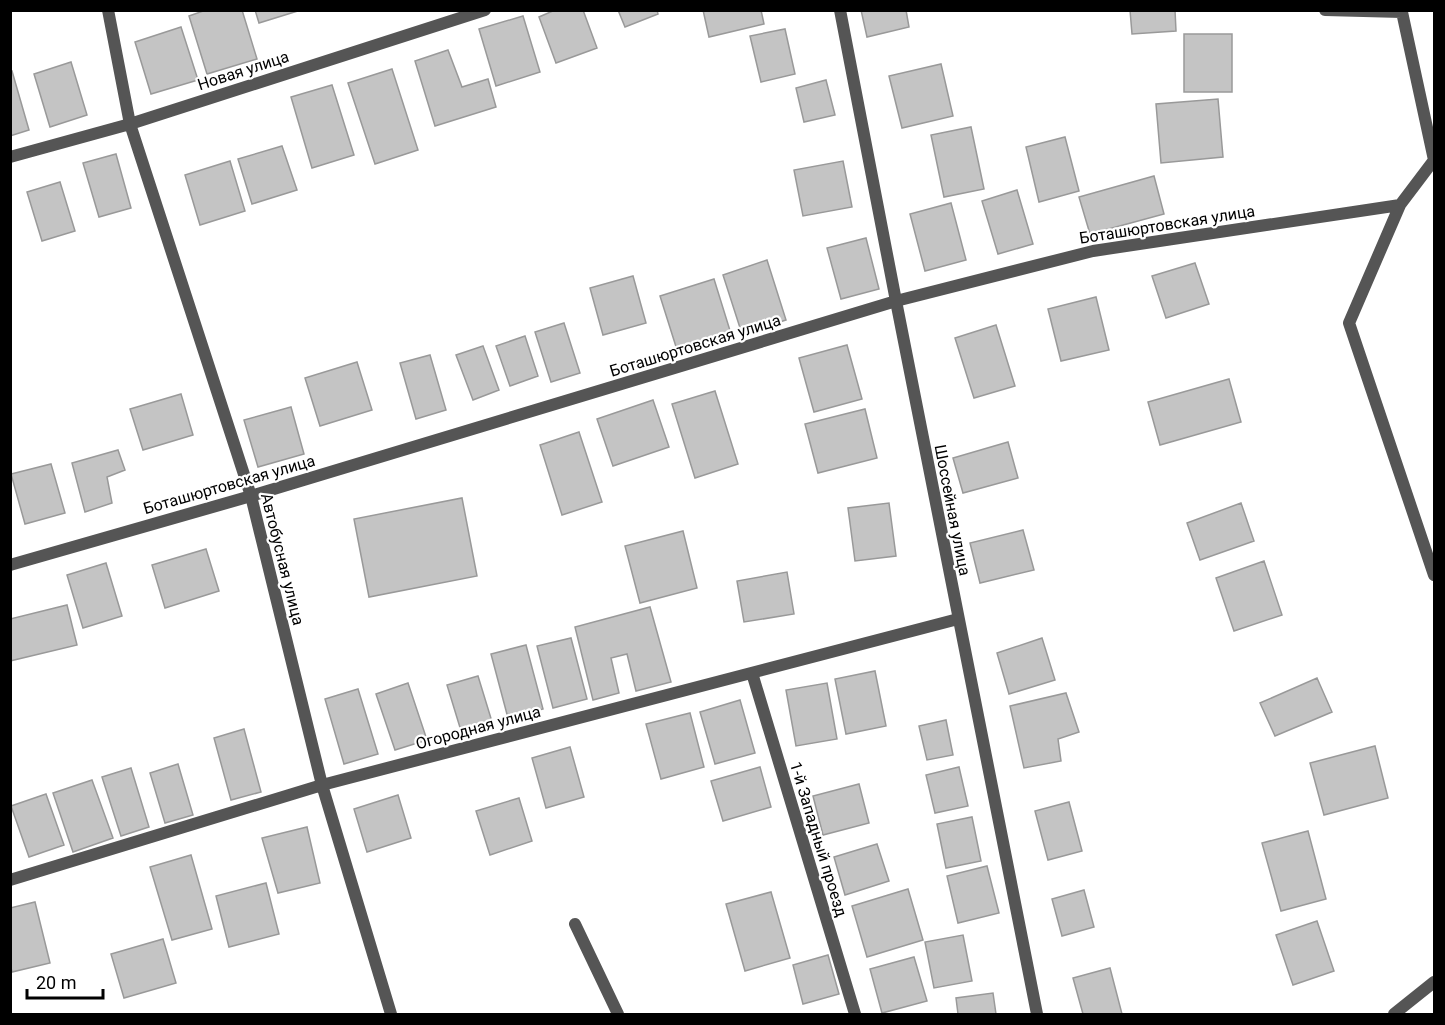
<svg xmlns="http://www.w3.org/2000/svg" width="1445" height="1025" font-family="Roboto,sans-serif">
<rect width="100%" height="100%" fill="#fff"/>
<!-- building -->
<path fill="#c4c4c4" stroke="#999" stroke-width="1.5" d="M206,10H242L257,59L207,74L189,16Z
M255,10H301L259,23Z
M555,10H583L597,48L556,63L539,17Z
M618,10H657L658,14L625,27Z
M703,10H761L764,24L709,37Z
M861,10H906L909,27L867,37Z
M1130,10H1175L1176,31L1132,34Z
M523,16L540,72L496,86L479,29Z
M181,27L198,80L151,94L135,42Z
M785,29L795,74L761,82L750,36Z
M1184,34H1232V92H1184Z
M448,50L462,87L488,79L496,107L435,126L415,61Z
M71,62L87,115L50,127L34,74Z
M941,64L953,116L902,128L889,76Z
M392,69L418,150L375,164L348,83Z
M12,71L29,130L10,136V72Z
M826,80L835,115L804,122L796,88Z
M332,85L354,155L312,168L291,97Z
M1218,99L1223,157L1161,163L1156,104Z
M971,127L984,189L944,197L931,135Z
M1065,137L1079,191L1039,202L1026,147Z
M282,146L297,190L252,204L238,159Z
M116,154L131,208L99,217L83,163Z
M230,161L245,211L200,225L185,175Z
M843,161L852,207L803,216L794,170Z
M1154,176L1164,214L1090,234L1079,197Z
M60,182L75,231L42,241L27,192Z
M1017,190L1033,244L998,254L982,201Z
M951,203L966,260L925,271L910,214Z
M866,238L879,289L841,299L827,248Z
M767,260L786,320L742,334L723,275Z
M1195,263L1209,304L1166,318L1152,276Z
M633,276L646,323L603,335L590,288Z
M714,279L732,337L678,353L660,296Z
M1096,297L1109,350L1061,361L1048,309Z
M564,323L580,373L551,382L535,332Z
M996,325L1015,386L974,398L955,338Z
M525,336L538,376L510,386L496,346Z
M847,345L862,399L814,412L799,358Z
M483,346L499,390L473,400L456,355Z
M430,355L446,410L416,419L400,363Z
M357,362L372,410L320,426L305,378Z
M1229,379L1241,422L1160,445L1148,402Z
M715,391L738,464L695,478L672,404Z
M181,394L193,435L143,450L130,409Z
M653,400L669,447L613,466L597,419Z
M291,407L304,454L258,467L244,420Z
M865,409L877,458L818,473L805,424Z
M579,432L602,502L562,515L540,445Z
M1008,442L1018,478L963,493L953,458Z
M118,450L125,470L107,477L112,503L85,512L72,463Z
M51,464L65,513L25,524L11,474Z
M462,498L477,576L369,597L354,519Z
M889,503L896,556L855,561L848,508Z
M1241,503L1254,541L1200,560L1187,523Z
M1023,530L1034,570L980,583L970,543Z
M683,531L697,588L640,603L625,546Z
M206,549L219,591L165,608L152,565Z
M1264,561L1282,615L1234,631L1216,578Z
M106,563L122,616L83,628L67,575Z
M787,572L794,614L744,622L737,581Z
M67,605L77,645L10,661V619Z
M650,607L671,682L636,691L627,654L611,658L619,693L593,700L575,627Z
M571,638L587,699L553,708L537,646Z
M1042,638L1055,680L1009,694L997,653Z
M526,645L543,709L508,718L491,654Z
M875,671L886,726L846,734L835,679Z
M478,676L493,725L462,734L447,685Z
M1317,678L1332,712L1275,736L1260,703Z
M408,683L427,740L395,750L376,694Z
M827,683L837,739L796,746L786,690Z
M358,689L378,754L344,764L325,699Z
M1066,693L1079,732L1058,739L1061,761L1024,768L1010,706Z
M740,700L755,753L715,764L700,712Z
M690,713L704,767L661,779L646,724Z
M946,720L953,755L927,760L919,726Z
M244,729L261,792L231,800L214,738Z
M1375,746L1388,798L1324,815L1310,763Z
M570,747L584,797L546,808L532,758Z
M178,764L193,815L165,823L150,773Z
M760,767L771,807L723,821L711,781Z
M959,767L968,806L935,813L926,775Z
M131,768L149,827L121,836L102,777Z
M92,780L113,838L73,852L53,793Z
M859,784L869,823L823,835L813,796Z
M46,794L64,845L29,857L11,806Z
M398,795L411,838L367,852L354,809Z
M519,798L532,841L490,855L476,811Z
M1069,802L1082,851L1048,860L1035,811Z
M972,817L981,861L946,868L937,824Z
M307,827L320,883L278,893L262,838Z
M1308,831L1326,899L1281,911L1262,843Z
M877,844L889,881L845,895L834,857Z
M191,855L212,929L172,940L150,867Z
M987,866L999,913L958,923L947,876Z
M266,883L279,934L229,947L216,896Z
M908,889L923,940L867,957L852,906Z
M1084,890L1094,927L1062,936L1052,899Z
M771,892L790,958L745,971L726,904Z
M35,902L50,963L12,972L10,964V908Z
M1317,921L1334,971L1293,985L1276,935Z
M963,935L972,981L934,988L925,942Z
M163,939L176,983L124,998L111,954Z
M828,955L839,994L803,1004L793,965Z
M914,957L927,1001L882,1013L870,969Z
M1110,968L1122,1014H1083L1073,978Z
M993,993L996,1014H958L956,998Z"/>
<g fill="none" stroke-linecap="round" stroke-linejoin="round">
<!-- minor -->
<path stroke="#555" stroke-width="12" d="M108,10L130,124L251,496L322,785L391,1014
M840,10L896,301L1037,1014
M1325,10L1402,12L1434,160L1400,205L1349,323L1434,575
M10,157L130,124L485,10
M10,565L251,496L896,301L1093,251L1400,205
M752,673L855,1014
M10,880L322,785L958,619
M575,924L618,1014
M1394,1014L1434,982"/>
</g>
<g text-anchor="middle" stroke-width="4.5" stroke-linejoin="round" paint-order="stroke">
<!-- street labels -->
<g font-size="16" fill="#000" stroke="#fff">
<text transform="translate(243 70) rotate(-18)" y="6">Новая улица</text>
<text transform="translate(1167 224) rotate(-9)" y="6">Боташюртовская улица</text>
<text transform="translate(695 345) rotate(-17)" y="6">Боташюртовская улица</text>
<text transform="translate(229 484) rotate(-16)" y="6">Боташюртовская улица</text>
<text transform="translate(953 510) rotate(79)" y="6">Шоссейная улица</text>
<text transform="translate(283 559) rotate(76)" y="6">Автобусная улица</text>
<text transform="translate(478 727) rotate(-15)" y="6">Огородная улица</text>
<text transform="translate(819 839) rotate(73)" y="6">1-й Западный проезд</text>
</g>
</g>
<!-- border -->
<rect width="1445" height="1025" fill="none" stroke="#000000" stroke-width="24"/>
<!-- scale -->
<path d="M27 989v9h76v-9" fill="none" stroke="#000000" stroke-width="3"/>
<text x="36" y="989" font-size="18" fill="#000000" stroke="#ffffff" stroke-width="4.5" paint-order="stroke">20 m</text>
</svg>
